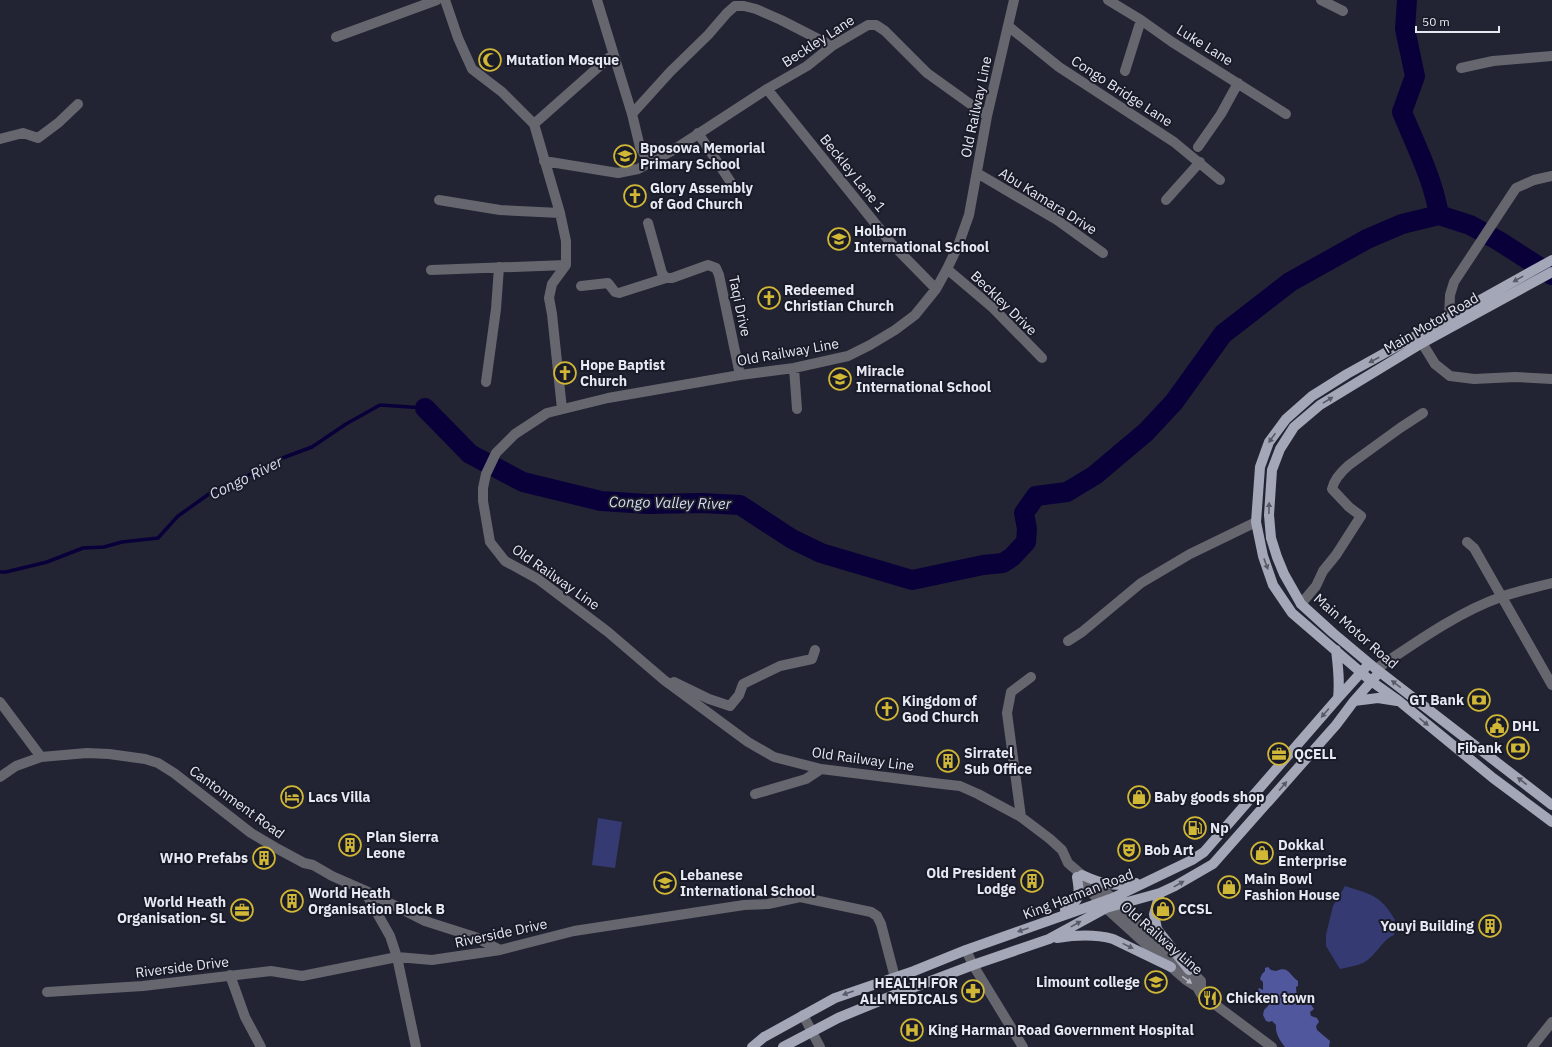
<svg xmlns="http://www.w3.org/2000/svg" width="1552" height="1047" font-family="'IBM Plex Sans',sans-serif">
<rect width="100%" height="100%" fill="#222433"/>
<!-- green -->
<path fill="#353a73" d="M598,818L622,822L615,868L592,865Z
M1345,886C1370,894 1381,895 1395,920C1394,925 1395,930 1394,935C1383,939 1375,957 1363,963C1356,966 1347,967 1340,969L1326,946V935L1333,906Z"/>
<!-- forest -->
<path fill="#51579c" d="M1268,967L1271,970L1276,971C1289,965 1290,976 1298,981V986L1296,987L1297,1003L1300,1005L1303,1002H1309L1314,1009L1310,1012L1311,1016L1317,1018L1319,1022L1316,1026L1317,1030L1330,1041L1329,1047H1285C1280,1041 1275,1033 1276,1025L1272,1021L1269,1022L1266,1021L1263,1015L1264,1010L1269,1005L1271,999L1269,998L1264,1002H1258L1255,996L1259,988L1263,990V982L1260,979L1262,974L1265,971V968Z"/>
<g fill="none" stroke-linecap="round" stroke-linejoin="round">
<!-- stream -->
<path stroke="#090039" stroke-width="3.5" d="M0,572H6L47,562L83,548L104,547L122,542L158,538L178,516L216,489L247,476L277,460L312,447L346,424L380,405L425,408"/>
<!-- river -->
<path stroke="#090039" stroke-width="20" d="M1407,0L1405,29L1415,76L1402,112C1416,146 1433,179 1439,215
M425,408L470,454L523,482L601,501L648,504L702,503L740,505L792,539L821,553L912,580L983,565L1003,563L1012,557L1026,542L1027,529L1024,513L1036,496L1067,492L1095,475L1146,432L1174,402L1223,334L1290,282L1367,239L1402,224L1439,215L1470,225L1499,241L1552,275"/>
<!-- minor -->
<path stroke="#65666e" stroke-width="10" d="M445,0L458,38L472,69L502,92L534,124L560,213L566,241V265L552,284L549,298L552,314L562,409
M597,0L632,114L640,147L644,154L654,160
M1014,0L987,116L969,215L958,246L947,269L936,289L915,315L895,330L870,345L848,356L794,368L740,375L608,398L547,413L515,434L496,453L486,474L483,488V501L490,542L505,561L538,579L608,632L664,680L748,742L774,757L821,769L942,784L960,786L978,794L1021,817L1050,839L1062,850L1068,863L1082,875L1113,898L1116,904L1193,973L1201,981V994
M1108,0L1141,20L1172,42L1286,114
M1321,0L1343,11
M1008,26L1059,67L1174,142L1220,180
M336,37L437,0
M1461,68L1493,61L1552,56
M1125,71L1141,20
M767,89L891,243L936,289
M632,114L670,72L708,35L727,13L735,6H744L756,9L781,20L832,46
M534,124L612,55
M698,133L736,190
M0,139L23,133L38,138L58,123L78,104
M1198,147L1221,114L1238,83
M544,161L618,173L638,169L675,149L767,89L807,66L832,46L868,25H876L885,31L927,73L987,116
M977,173L1057,220L1103,253
M439,200L500,210L560,213
M1166,200L1200,162
M648,223L662,273L666,278H672L708,265L716,268L719,275L740,375
M947,269L993,308L1042,358
M431,270L566,265
M581,286L608,283L615,292L619,293L666,278
M1449,317L1450,295L1454,282L1516,188L1534,180L1552,176
M1422,343L1435,364L1450,376L1474,379L1515,377L1552,379
M794,368L797,409
M486,382L496,309L499,267
M1467,542L1474,548L1552,685
M1301,604L1316,586L1323,571L1336,555L1361,516L1349,507L1332,489C1334,479 1342,471 1349,465L1400,428L1423,413
M1068,641L1082,632L1141,583L1190,554L1256,522
M1376,669C1415,643 1458,612 1501,597C1518,591 1535,587 1552,583
M674,682L709,699L730,706L739,695L743,684L780,666L812,659L815,650
M0,702L41,757
M0,777L16,766L41,757L87,753L109,754L145,759L158,763L174,773L251,833L278,849L304,863L313,865L332,876L364,890L390,936L397,957L416,1047
M755,794L806,779L821,769
M1021,817L1007,713L1011,692L1031,677
M1081,881L1106,908L1171,967L1186,980L1197,987L1201,994L1272,1047
M364,890L425,921L475,937L500,950
M966,950L973,965L1023,1047
M230,975L245,1017L261,1047
M47,992L143,986L271,971L302,976L397,957L432,960L500,950L574,931L744,905L768,904L800,897L871,912L877,916L881,924L899,993
M803,1015L820,1047
M1532,1047L1552,1022"/>
<!-- major -->
<path stroke="#a4a7b7" stroke-width="10" d="M1552,260L1347,374L1312,396L1286,419L1269,442L1260,467L1256,522L1263,556L1273,585L1292,613L1371,681L1399,701L1493,778L1552,822
M1552,272L1422,343L1320,405L1294,427L1280,449L1272,470L1269,515L1271,538L1277,557L1284,574L1301,604L1333,633L1376,669L1552,805
M1336,650C1338,666 1340,681 1338,698
M1354,701L1378,698L1397,701
M1082,875C1102,884 1113,887 1136,883
M1160,893L1154,914L1157,929L1189,970
M1065,910C1081,900 1080,895 1077,877
M1057,938C1076,935 1095,934 1113,939L1171,967
M752,1047L764,1037L835,998L914,971L966,950L1113,898L1192,860L1204,852L1338,698L1366,667
M783,1047L838,1018L899,993L973,965L1049,939L1106,908L1160,893L1175,886L1213,864L1336,725L1354,701L1376,676"/>
</g>
<!-- one-way arrows -->
<defs><path id="oneway-solid" d="M-6-.8H1V-3.2L6.5 0L1 3.2V.8H-6Z"/></defs>
<g fill="#585a68">
<use href="#oneway-solid" transform="translate(1518 279) rotate(151)"/>
<use href="#oneway-solid" transform="translate(1374 360) rotate(152)"/>
<use href="#oneway-solid" transform="translate(1328 400) rotate(-31)"/>
<use href="#oneway-solid" transform="translate(1272 438) rotate(125)"/>
<use href="#oneway-solid" transform="translate(1269 508) rotate(-89)"/>
<use href="#oneway-solid" transform="translate(1266 564) rotate(70)"/>
<use href="#oneway-solid" transform="translate(1396 684) rotate(-143)"/>
<use href="#oneway-solid" transform="translate(1325 713) rotate(131)"/>
<use href="#oneway-solid" transform="translate(1424 722) rotate(39)"/>
<use href="#oneway-solid" transform="translate(1522 781) rotate(-142)"/>
<use href="#oneway-solid" transform="translate(1283 786) rotate(-49)"/>
<use href="#oneway-solid" transform="translate(1179 884) rotate(-29)"/>
<use href="#oneway-solid" transform="translate(1076 924) rotate(-29)"/>
<use href="#oneway-solid" transform="translate(1023 930) rotate(161)"/>
<use href="#oneway-solid" transform="translate(1128 946) rotate(26)"/>
<use href="#oneway-solid" transform="translate(848 993) rotate(160)"/>
</g>
<use fill="#b2b4bd" href="#oneway-solid" transform="translate(1187 980) rotate(36)"/>
<!-- icons -->
<defs>
<g id="mosque-ring" transform="scale(1.15)"><circle r="9.5" fill="#191b28" stroke="#d1b736" stroke-width="1.5"/><path d="M3.5-4.9A6 6 0 1 0 3.5 4.9A5 5 0 1 1 3.5-4.9Z" fill="#d1b736"/></g>
<g id="school-ring" transform="scale(1.15)"><circle r="9.5" fill="#191b28" stroke="#d1b736" stroke-width="1.5"/><path d="M0-5L7-2L0 1L-7-2ZM-4 1L0 2.5L4 1V4Q0 6-4 4Z" fill="#d1b736"/></g>
<g id="church-ring" transform="scale(1.15)"><circle r="9.5" fill="#191b28" stroke="#d1b736" stroke-width="1.5"/><path d="M-1.2-6h2.4v3.5h3.3v2.4h-3.3V6h-2.4V-.1h-3.3v-2.4h3.3Z" fill="#d1b736"/></g>
<g id="bank-ring" transform="scale(1.15)"><circle r="9.5" fill="#191b28" stroke="#d1b736" stroke-width="1.5"/><path d="M-6-4H6V4H-6ZM0-2.3a2.3 2.3 0 1 0 0 4.6a2.3 2.3 0 1 0 0-4.6Z" fill="#d1b736"/></g>
<g id="civic-ring" transform="scale(1.15)"><circle r="9.5" fill="#191b28" stroke="#d1b736" stroke-width="1.5"/><path d="M-.6-6.5H3V-4.5H.6V-3L4-1V1h2V6H-6V1h2V-1L-.6-3ZM-1.2 2.5V6h2.4V2.5Z" fill="#d1b736"/></g>
<g id="office-ring" transform="scale(1.15)"><circle r="9.5" fill="#191b28" stroke="#d1b736" stroke-width="1.5"/><path d="M-6-3h4V-5.5h4V-3h4V5H-6ZM-1-4.5V-3h2v-1.5ZM-6 0V1H6V0Z" fill="#d1b736"/></g>
<g id="building-ring" transform="scale(1.15)"><circle r="9.5" fill="#191b28" stroke="#d1b736" stroke-width="1.5"/><path d="M-4-6H4V6H1V3H-1V6H-4ZM-2.5-4.3h1.7v1.8h-1.7ZM.8-4.3h1.7v1.8H.8ZM-2.5-1h1.7V.8h-1.7ZM.8-1h1.7V.8H.8Z" fill="#d1b736"/></g>
<g id="hotel-ring" transform="scale(1.15)"><circle r="9.5" fill="#191b28" stroke="#d1b736" stroke-width="1.5"/><path d="M-6-4.5h1.5V1H6V5H4.5V3h-9V5H-6ZM-4 0a1.8 1.8 0 1 1 3.6 0ZM.5 0V-2.5h3Q6-2.5 6 0Z" fill="#d1b736"/></g>
<g id="shop-ring" transform="scale(1.15)"><circle r="9.5" fill="#191b28" stroke="#d1b736" stroke-width="1.5"/><path d="M-5-2.5h2.3a2.7 3.5 0 0 1 5.4 0H5L5.5 6h-11ZM-1.5-2.5h3a1.5 2.3 0 0 0-3 0Z" fill="#d1b736"/></g>
<g id="fuel-ring" transform="scale(1.15)"><circle r="9.5" fill="#191b28" stroke="#d1b736" stroke-width="1.5"/><path d="M-5.5-6h7V0h2V4h1.3V-2.5L3-4.5l.8-.8L6-3V5H2.5V1h-1V6h-7ZM-4.2-4.7v3.2H.2V-4.7Z" fill="#d1b736"/></g>
<g id="theatre-ring" transform="scale(1.15)"><circle r="9.5" fill="#191b28" stroke="#d1b736" stroke-width="1.5"/><path d="M-5-5.5Q0-4 5-5.5V0Q5 5 0 6Q-5 5-5 0ZM-3.3-2.5H-1v1.5H-3.3ZM1-2.5H3.3v1.5H1ZM-2.8 1Q0 5.5 2.8 1Z" fill="#d1b736"/></g>
<g id="pharmacy-ring" transform="scale(1.15)"><circle r="9.5" fill="#191b28" stroke="#d1b736" stroke-width="1.5"/><path d="M-2-6h4v4h4v4h-4v4h-4v-4h-4v-4h4Z" fill="#d1b736"/></g>
<g id="restaurant-ring" transform="scale(1.15)"><circle r="9.5" fill="#191b28" stroke="#d1b736" stroke-width="1.5"/><path d="M-5-6h1v4h1v-4h1v4h1v-4h1v5L-1.5 .5V6h-2V.5L-5-1ZM5-6V6H3V1.5H1.5Q1.5-4 5-6Z" fill="#d1b736"/></g>
<g id="hospital-ring" transform="scale(1.15)"><circle r="9.5" fill="#191b28" stroke="#d1b736" stroke-width="1.5"/><path d="M-5-5h3v3.5h4V-5h3V5h-3V1.5h-4V5h-3Z" fill="#d1b736"/></g>
</defs>
<g fill-rule="evenodd">
<use href="#mosque-ring" x="490" y="60"/>
<use href="#school-ring" x="625" y="156"/>
<use href="#church-ring" x="635" y="196"/>
<use href="#school-ring" x="839" y="239"/>
<use href="#church-ring" x="769" y="298"/>
<use href="#church-ring" x="565" y="373"/>
<use href="#school-ring" x="840" y="379"/>
<use href="#bank-ring" x="1479" y="700"/>
<use href="#church-ring" x="887" y="709"/>
<use href="#civic-ring" x="1497" y="726"/>
<use href="#bank-ring" x="1518" y="748"/>
<use href="#office-ring" x="1279" y="754"/>
<use href="#building-ring" x="948" y="761"/>
<use href="#hotel-ring" x="292" y="797"/>
<use href="#shop-ring" x="1139" y="797"/>
<use href="#fuel-ring" x="1195" y="828"/>
<use href="#building-ring" x="350" y="845"/>
<use href="#theatre-ring" x="1129" y="850"/>
<use href="#shop-ring" x="1262" y="853"/>
<use href="#building-ring" x="264" y="858"/>
<use href="#building-ring" x="1032" y="881"/>
<use href="#school-ring" x="665" y="883"/>
<use href="#shop-ring" x="1229" y="887"/>
<use href="#building-ring" x="292" y="901"/>
<use href="#shop-ring" x="1163" y="909"/>
<use href="#office-ring" x="242" y="910"/>
<use href="#building-ring" x="1490" y="926"/>
<use href="#school-ring" x="1156" y="982"/>
<use href="#pharmacy-ring" x="973" y="991"/>
<use href="#restaurant-ring" x="1210" y="998"/>
<use href="#hospital-ring" x="912" y="1030"/>
</g>
<g text-anchor="middle" stroke-width="4" stroke-linejoin="round" paint-order="stroke">
<!-- street labels -->
<g font-size="14" fill="#e6e8f2" stroke="#191b28">
<text transform="translate(818 41) rotate(-33)" y="5">Beckley Lane</text>
<text transform="translate(1205 45) rotate(32)" y="5">Luke Lane</text>
<text transform="translate(1122 91) rotate(33)" y="5">Congo Bridge Lane</text>
<text transform="translate(976 107) rotate(-78)" y="5">Old Railway Line</text>
<text transform="translate(853 173) rotate(51)" y="5">Beckley Lane 1</text>
<text transform="translate(1048 201) rotate(32)" y="5">Abu Kamara Drive</text>
<text transform="translate(1004 303) rotate(44)" y="5">Beckley Drive</text>
<text transform="translate(740 306) rotate(78)" y="5">Taqi Drive</text>
<text transform="translate(1431 323) rotate(-30)" y="5">Main Motor Road</text>
<text transform="translate(788 352) rotate(-10)" y="5">Old Railway Line</text>
<text transform="translate(556 577) rotate(35)" y="5">Old Railway Line</text>
<text transform="translate(1356 631) rotate(41)" y="5">Main Motor Road</text>
<text transform="translate(863 759) rotate(8)" y="5">Old Railway Line</text>
<text transform="translate(237 802) rotate(36)" y="5">Cantonment Road</text>
<text transform="translate(1078 894) rotate(-21)" y="5">King Harman Road</text>
<text transform="translate(501 933) rotate(-12)" y="5">Riverside Drive</text>
<text transform="translate(1162 938) rotate(41)" y="5">Old Railway Line</text>
<text transform="translate(182 967) rotate(-7)" y="5">Riverside Drive</text>
</g>
<!-- poi labels -->
<g font-size="14" font-weight="bold" fill="#e6e8f2" stroke="#191b28" text-anchor="start">
<text x="506" y="65">Mutation Mosque</text>
<text x="640" y="153">Bposowa Memorial<tspan x="640" dy="16">Primary School</tspan></text>
<text x="650" y="193">Glory Assembly<tspan x="650" dy="16">of God Church</tspan></text>
<text x="854" y="236">Holborn<tspan x="854" dy="16">International School</tspan></text>
<text x="784" y="295">Redeemed<tspan x="784" dy="16">Christian Church</tspan></text>
<text x="580" y="370">Hope Baptist<tspan x="580" dy="16">Church</tspan></text>
<text x="856" y="376">Miracle<tspan x="856" dy="16">International School</tspan></text>
<text x="1464" y="705" text-anchor="end">GT Bank</text>
<text x="902" y="706">Kingdom of<tspan x="902" dy="16">God Church</tspan></text>
<text x="1512" y="731">DHL</text>
<text x="1502" y="753" text-anchor="end">Fibank</text>
<text x="964" y="758">Sirratel<tspan x="964" dy="16">Sub Office</tspan></text>
<text x="1294" y="759">QCELL</text>
<text x="308" y="802">Lacs Villa</text>
<text x="1154" y="802">Baby goods shop</text>
<text x="1210" y="833">Np</text>
<text x="366" y="842">Plan Sierra<tspan x="366" dy="16">Leone</tspan></text>
<text x="1278" y="850">Dokkal<tspan x="1278" dy="16">Enterprise</tspan></text>
<text x="1144" y="855">Bob Art</text>
<text x="248" y="863" text-anchor="end">WHO Prefabs</text>
<text x="1016" y="878" text-anchor="end">Old President<tspan x="1016" dy="16">Lodge</tspan></text>
<text x="680" y="880">Lebanese<tspan x="680" dy="16">International School</tspan></text>
<text x="1244" y="884">Main Bowl<tspan x="1244" dy="16">Fashion House</tspan></text>
<text x="308" y="898">World Heath<tspan x="308" dy="16">Organisation Block B</tspan></text>
<text x="226" y="907" text-anchor="end">World Heath<tspan x="226" dy="16">Organisation- SL</tspan></text>
<text x="1178" y="914">CCSL</text>
<text x="1474" y="931" text-anchor="end">Youyi Building</text>
<text x="1140" y="987" text-anchor="end">Limount college</text>
<text x="958" y="988" text-anchor="end">HEALTH FOR<tspan x="958" dy="16">ALL MEDICALS</tspan></text>
<text x="1226" y="1003">Chicken town</text>
<text x="928" y="1035">King Harman Road Government Hospital</text>
</g>
<!-- water labels -->
<g font-size="15" font-style="italic" fill="#d7dbef" stroke="#191b28">
<text transform="translate(246 478) rotate(-26)" y="5">Congo River</text>
<text transform="translate(670 503) rotate(1)" y="5">Congo Valley River</text>
</g>
</g>
<!-- scale -->
<path d="M1416 26v6h83v-6" fill="none" stroke="#e6e8f2" stroke-width="2"/>
<text x="1422" y="26" font-size="12" fill="#e6e8f2" stroke="#191b28" stroke-width="3" paint-order="stroke">50 m</text>
</svg>
